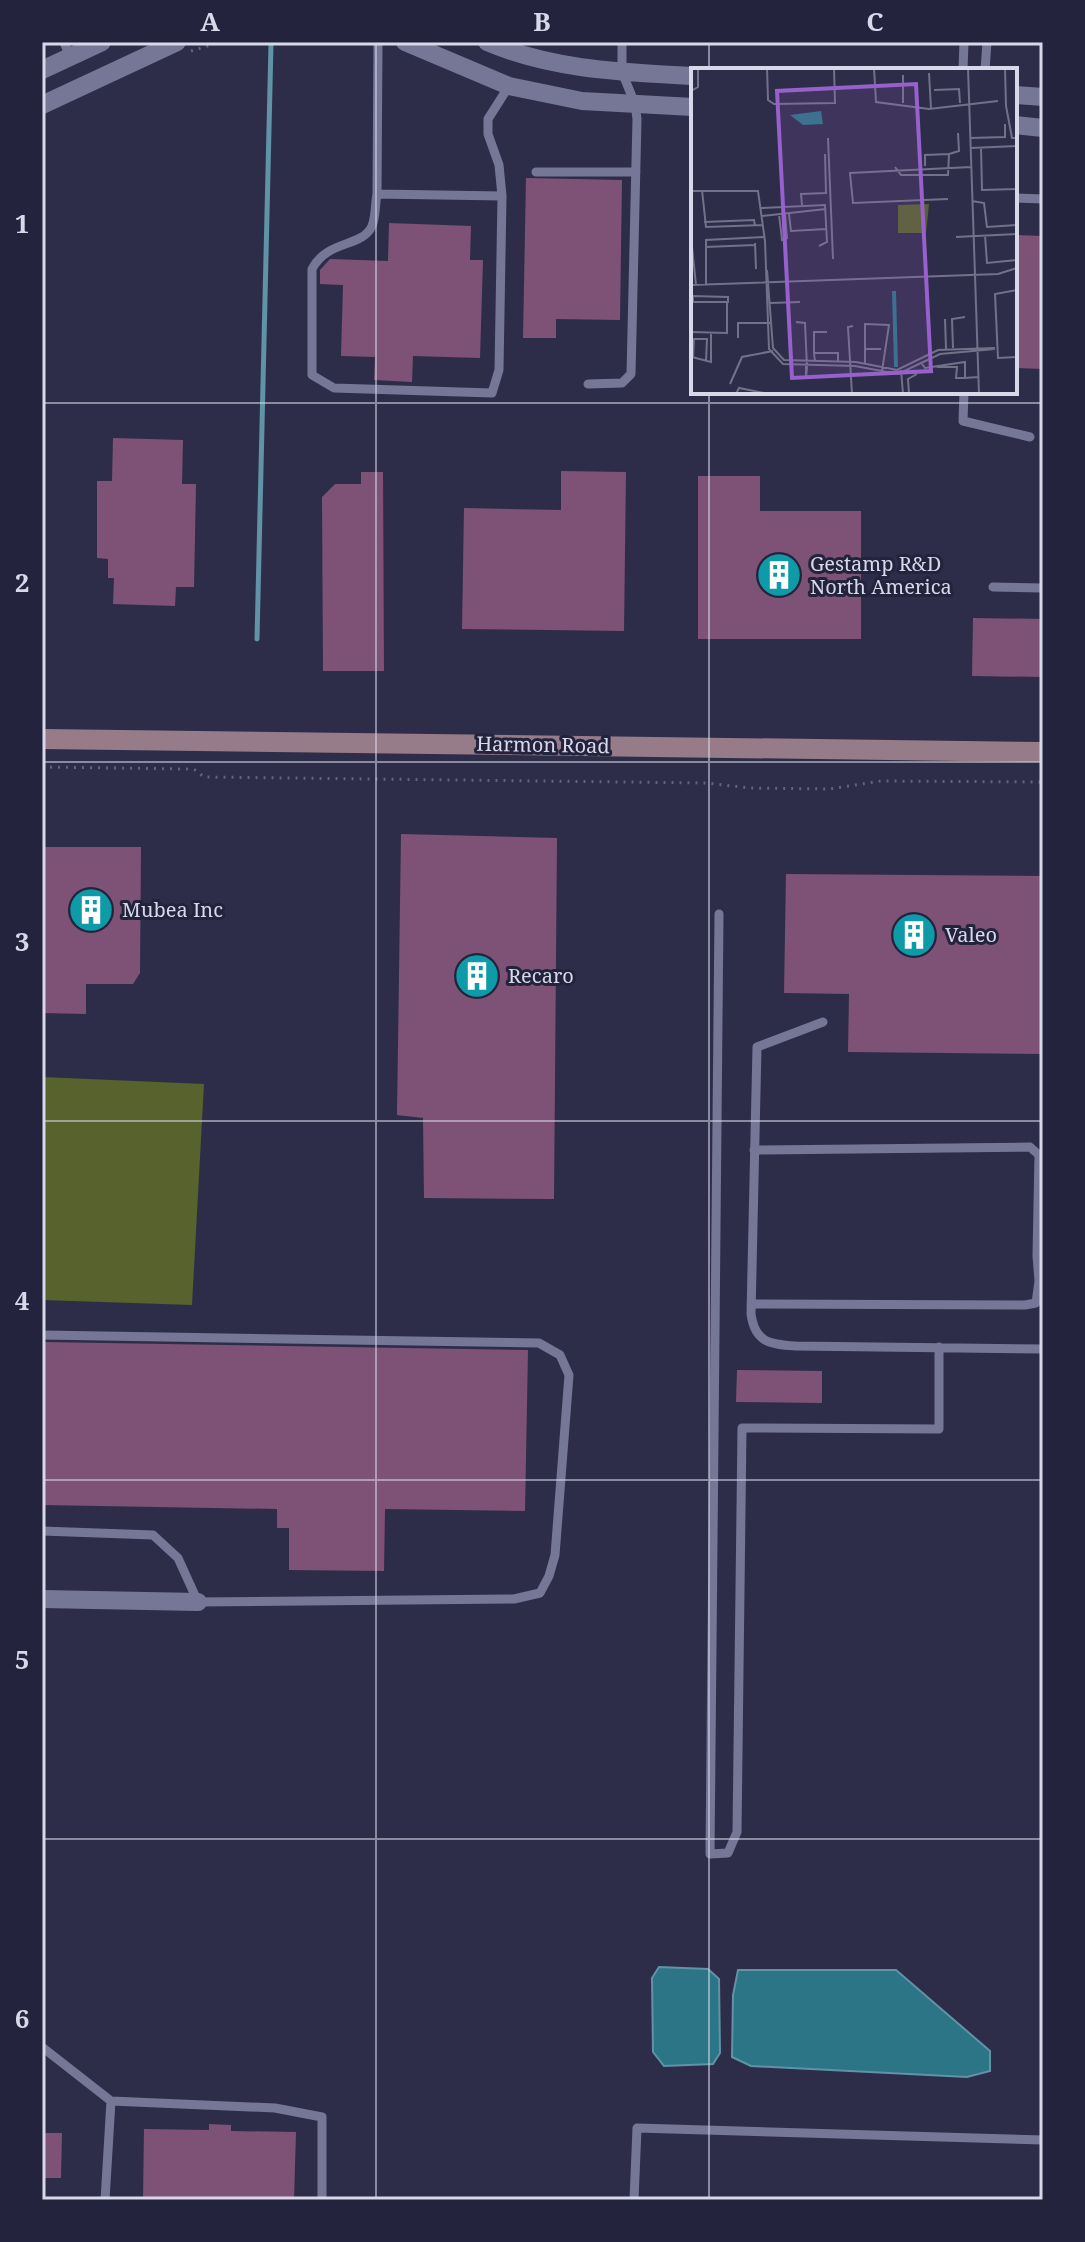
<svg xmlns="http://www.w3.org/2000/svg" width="1085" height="2242" font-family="'Noto Serif',serif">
<rect width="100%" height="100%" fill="#2e2d49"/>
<!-- forest -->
<path fill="#57622d" d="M42,1077L204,1084L192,1305L42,1300Z"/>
<!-- water -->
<path fill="#2c7587" stroke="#5f93a5" stroke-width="2" d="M659,1967L708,1969L719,1979L720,2053L713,2064L664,2066L653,2052L652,1978Z
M738,1970H896L990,2051V2071L967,2077L751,2066L732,2057L733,1995Z"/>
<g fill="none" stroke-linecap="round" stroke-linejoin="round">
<!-- stream -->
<path stroke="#5f93a5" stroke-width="5" d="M257,639L271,44"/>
</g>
<!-- building -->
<path fill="#7d5276" d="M526,178L622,180L620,320L556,319V338H523Z
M389,223L471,226L470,260H483L480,358L413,356L412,382L374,380L375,357L341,356L343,285L320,284V270L330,259L388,261Z
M1015,235L1043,236V369L1015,368Z
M113,438L183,440L182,484H196L194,587H176L175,606L113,604L114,578H108V559L97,558V481H112Z
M561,471L626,472L624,631L462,629L464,508L561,510Z
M361,472H383L384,671H323L322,497L335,484H361Z
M698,476H760V511H861V639H698Z
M973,618L1043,619V677L972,676Z
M401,834L557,838L554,1199L424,1198L423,1118L397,1115Z
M42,847H141L140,973L133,984H86V1014L42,1013Z
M786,874L1043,876V1054L848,1052L849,994L784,993Z
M42,1342L528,1350L525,1511L385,1509L384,1571L289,1570V1528H277V1509L42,1505Z
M737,1370L822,1371V1403L736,1402Z
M209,2124L231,2125V2131L296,2132L294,2200H143L144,2129L209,2130Z
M42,2133H62L61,2178H42Z"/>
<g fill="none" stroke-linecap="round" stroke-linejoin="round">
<!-- path -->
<path stroke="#63637c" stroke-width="3" stroke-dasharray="2 6" stroke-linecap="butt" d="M191,51L221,42
M709,68L753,70
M42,767L187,769L195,770L204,777L707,783L749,788L829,789L881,781L1043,782"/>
<!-- lane -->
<path stroke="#767797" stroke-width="9" d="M64,42L70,57
M378,42L377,194C375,204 376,216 372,226C362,248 328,239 312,269V375L334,388L492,393L499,370L502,196
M963,70L964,42
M985,70L987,42
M536,172H636
M377,194L502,196L499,165L488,134V119L509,86
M1015,198L1043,199
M588,384L622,383L631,374L637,119L635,104L622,72V42
M964,392L963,421L1030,437
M993,587L1043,588
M719,914L710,1854L728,1853L737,1832L742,1428L939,1429V1347
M823,1022L757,1047L751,1314C755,1343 770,1344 796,1346L1043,1349
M754,1150L1030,1147L1039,1155L1037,1256L1039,1281
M751,1304L1025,1305L1036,1303L1039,1281H1043
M42,1335L539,1343L560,1355L569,1375L555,1555L549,1576L540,1593L514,1599L198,1602L178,1558L153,1535L42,1531
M42,2047L111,2101L275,2108L322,2117V2200
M105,2200L111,2101
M634,2200L637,2128L1043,2140"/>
<!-- street -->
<path stroke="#767797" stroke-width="18" d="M405,42L509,86L582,101L693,107
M487,42C553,70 622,72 693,76
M42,70L102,42
M1015,95L1043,97
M42,105L177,42
M1015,125L1043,128
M42,1599L198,1602"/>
<!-- secondary -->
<path stroke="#967c89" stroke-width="20" d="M42,739L1043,752"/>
</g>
<!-- grid -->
<path fill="none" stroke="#d7d8ea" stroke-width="2" stroke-opacity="0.55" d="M376,42V2200M709,42V70M709,392V2200M42,403H1043M42,762H1043M42,1121H1043M42,1480H1043M42,1839H1043"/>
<!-- icons -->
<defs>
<g id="building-disc" transform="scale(2.3)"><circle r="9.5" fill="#0f9aa8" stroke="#24233e"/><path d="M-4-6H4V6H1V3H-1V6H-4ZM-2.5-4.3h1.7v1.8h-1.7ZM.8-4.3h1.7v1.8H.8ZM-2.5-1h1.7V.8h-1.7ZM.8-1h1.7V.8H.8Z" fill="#fff"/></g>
</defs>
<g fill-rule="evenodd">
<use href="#building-disc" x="779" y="575"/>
<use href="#building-disc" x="91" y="910"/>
<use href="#building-disc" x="914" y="935"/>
<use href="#building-disc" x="477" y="976"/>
</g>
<g text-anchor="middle" stroke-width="6" stroke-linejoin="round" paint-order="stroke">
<!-- poi labels -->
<g font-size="20" fill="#d7d8ea" stroke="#24233e" text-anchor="start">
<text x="810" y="571">Gestamp R&amp;D<tspan x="810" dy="23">North America</tspan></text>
<text x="122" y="917">Mubea Inc</text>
<text x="945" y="942">Valeo</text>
<text x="508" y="983">Recaro</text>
</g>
<!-- street labels -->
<g font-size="20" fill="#d7d8ea" stroke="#24233e">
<text transform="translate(543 745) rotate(1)" y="7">Harmon Road</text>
</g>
</g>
<!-- overview -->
<g transform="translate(691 68)">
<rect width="326" height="326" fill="#2e2d49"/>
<path d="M238,136L235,165H207V137Z" fill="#57622d"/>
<path d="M130,43L132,56L112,57L99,47Z" fill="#2c7587"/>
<path fill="none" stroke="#2c7587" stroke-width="4" d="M203,223L205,299"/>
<path fill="none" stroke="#727189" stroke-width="2" d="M76,0L77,32L83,36L144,35L143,0M188,0H183L185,34L238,41L307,33M277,0L288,326M314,0L315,38L321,70H326M238,5L240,41M243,22L268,21L269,35M0,23L7,19V0M212,35V7M137,70L142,191M279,70L314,69V56M290,79L291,122L326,121M280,80L326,78M234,98V87L258,86M204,99L210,107H257L258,86L268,83L267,65M11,122L15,159L72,157M0,123H67L74,173L78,281L92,296L164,298L207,306L249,286L304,281M257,131L162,135L159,105L280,99M281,133L293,135L296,159L326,157M111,137L110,126L135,125L134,86M70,140L134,137L136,174L128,178M88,146L91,172L96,170L94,146M98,146L100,163L136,161M71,148L135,141M13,154L63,152L64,158M294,167L296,195L326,192M0,169L5,217M265,169L326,166M64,175L65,201M14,179L64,177M76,202L82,280L93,292L165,294L206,302L247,282L304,280M0,217L307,206L326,200M15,217V172L74,169M326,222L304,226L307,290L326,289M0,234H37V229L2,228V234M79,235L109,234M254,251L255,281M105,254L114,255L116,300L115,309V298M0,264L36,265V235M47,270V255H79M262,280L261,251L274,249M174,281V256L198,257L191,303M123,285V264H136M1,289L20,294V264M2,290L3,271H16L15,293M124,294L123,285H147V294M174,295V281H190M231,296L234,300L274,294V310L287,309M246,299H266L265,310H274M210,302L212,326M39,316L51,289L82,283M45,326L48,320L78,326M161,326L157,259L162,258M218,326L217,311L226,306"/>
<path fill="#9760cc" fill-opacity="0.15" stroke="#9760cc" stroke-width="4" d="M225,16L240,303L101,310L86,23Z"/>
<rect width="326" height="326" fill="none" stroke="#d7d8ea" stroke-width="4"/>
</g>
<!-- border -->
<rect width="1085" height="2242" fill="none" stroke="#24233e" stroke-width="88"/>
<rect x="44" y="44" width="997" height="2154" fill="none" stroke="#d7d8ea" stroke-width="3"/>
<g font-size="26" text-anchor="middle" font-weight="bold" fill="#d7d8ea">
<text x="210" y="31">A</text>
<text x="542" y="31">B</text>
<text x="875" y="31">C</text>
<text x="22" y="233">1</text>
<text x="22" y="592">2</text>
<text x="22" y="951">3</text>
<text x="22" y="1310">4</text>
<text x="22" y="1669">5</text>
<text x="22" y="2028">6</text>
</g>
</svg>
